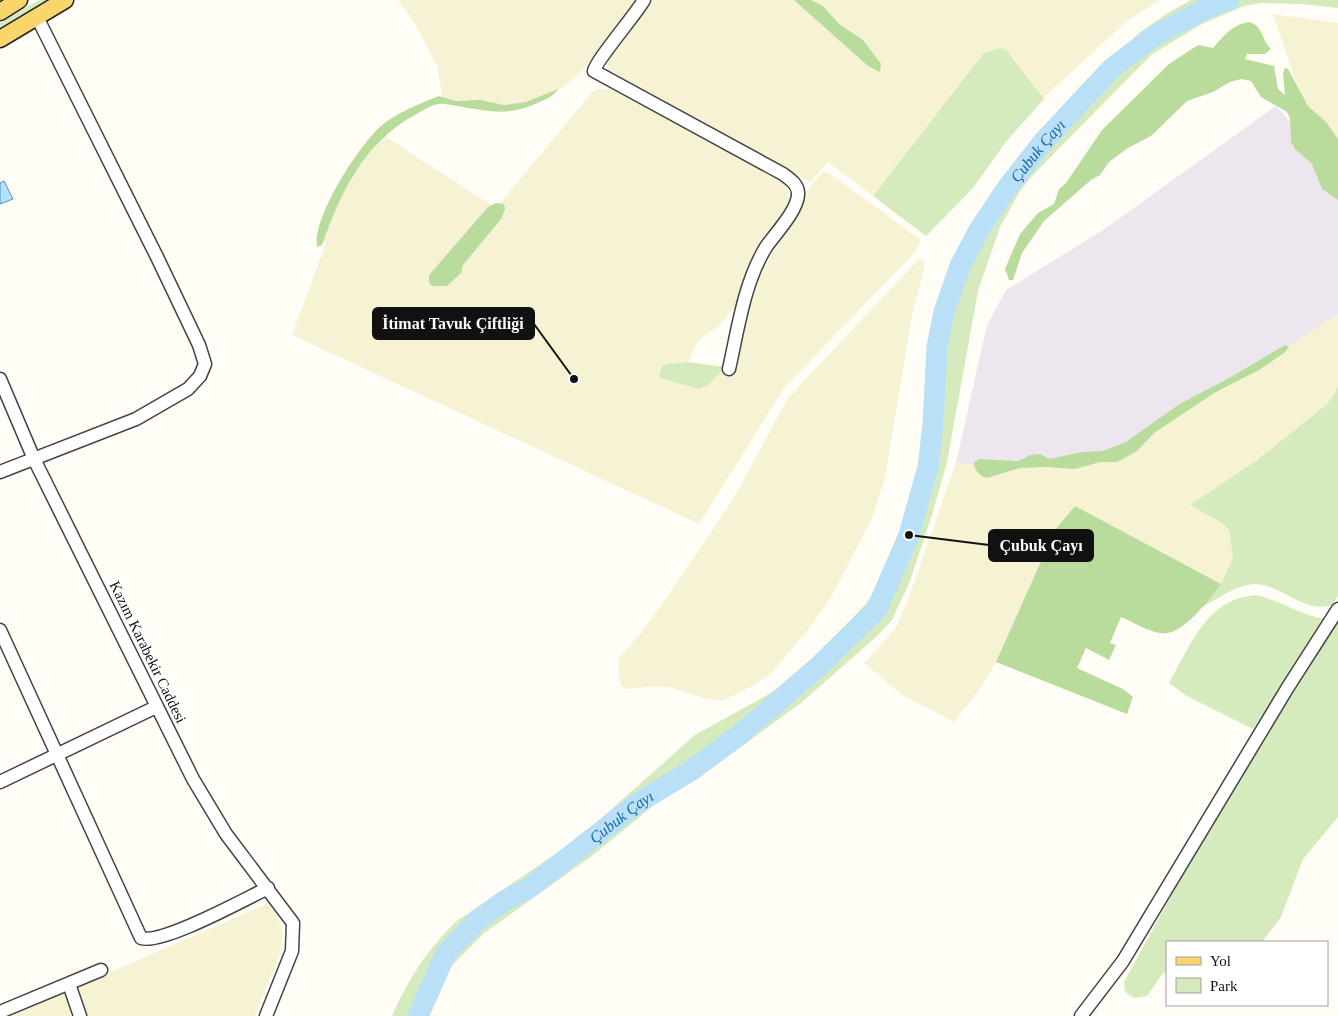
<svg xmlns="http://www.w3.org/2000/svg" width="1338" height="1016" font-family="Georgia,serif">
<rect width="100%" height="100%" fill="#fffdf5"/>
<!-- industrial -->
<path fill="#eee6ef" d="M1276,106L1338,173V314L1122,459L986,467L956,463L987,325L1006,290L1103,230Z"/>
<!-- farmland -->
<path fill="#f6f3d4" d="M398,0H637L627,17L581,72L562,88L546,96L509,108L443,100L437,66L414,22Z
M654,0H1160L1127,21L1051,91L1005,143L973,188L926,236L828,162L810,182L606,69L610,56Z
M1273,14L1338,23V147L1300,94Z
M595,89H608L628,96L783,180L788,190L789,200L766,239L735,306L720,325L698,341L688,362L739,369L737,361L740,342L759,278L812,184L823,172L829,173L921,240L915,252L784,388L699,524L292,335L326,243L320,241L332,205L380,133L496,208Z
M919,259L924,261V270L913,310L885,477L871,521L830,599L807,631L772,672L756,684L724,700H711L668,687L656,686L627,689L621,686L618,668L620,657L640,634L665,600L732,501L788,398Z
M1338,314V386L1334,395L1326,405L1257,460L1190,505L1222,523L1229,531L1233,558L1221,584L1148,548L1055,530L996,662L980,689L954,722L902,695L864,663L895,629L907,603L956,463L986,467L1122,459L1178,411L1272,357Z
M269,903L277,915L283,933L279,956L255,1016H86L76,987Z
M67,992L73,1010L69,1016H12Z"/>
<!-- green -->
<path fill="#d5ebbd" d="M39,0H48L0,29V23Z
M1191,0H1338V8L1302,4L1261,3L1244,6L1202,24L1151,55L1033,175L1020,191L1000,227L978,291L947,462L932,515L910,581L892,620L877,636L801,703L734,752L665,796L592,856L483,934L447,971L435,989L422,1016H392C409,978 428,948 458,920L579,838L695,735L776,690L831,642L868,601L894,559L913,494L924,437L935,318L940,295L949,272L996,193L1030,147L1072,99L1139,33L1166,14Z
M1000,48L1006,50L1044,99L1005,143L973,188L926,236L873,196L984,53Z
M687,362L726,367L708,385L700,389L659,378L662,365Z
M1338,386V596L1332,605C1303,614 1283,585 1255,584C1237,584 1216,600 1201,608L1221,584L1233,558L1229,530L1222,523L1190,505L1257,460L1326,405L1334,395Z
M1256,595C1281,601 1298,614 1325,619L1253,729L1185,695L1169,683C1191,645 1206,599 1256,595Z
M1338,620V817L1303,859L1281,917L1262,942H1167V972L1163,973L1147,996L1134,998L1125,992L1124,982L1200,843Z"/>
<!-- forest -->
<path fill="#b9dc9c" d="M794,0H811L823,6L839,24L863,40L881,64L880,72L868,66Z
M1250,22C1264,28 1261,39 1271,49L1265,54H1247L1245,59L1274,66L1278,89L1285,95L1283,73L1285,68L1288,69L1308,106L1326,122L1338,139V200L1322,189L1312,164L1295,149L1291,142L1290,118L1287,112L1261,97L1251,81L1241,79L1230,82L1213,92L1187,101L1151,136L1128,148L1109,162L1100,175L1091,180L1044,221L1022,253L1013,280H1009L1005,269L1020,234L1038,213L1054,204L1059,189L1066,183L1102,130L1169,64L1198,45L1213,48C1224,36 1232,24 1250,22Z
M558,89C554,96 546,99 540,102C508,116 495,112 462,107C455,106 446,103 439,104C431,105 422,111 415,115C364,142 340,194 322,245L317,247C312,218 359,145 381,126C396,113 421,103 439,96L456,101L480,100L504,105L526,102Z
M496,203L504,204L505,210L501,219L463,265L461,273L447,286H432L429,282V275L488,207Z
M1285,345L1289,347L1284,353L1259,370L1214,393L1154,433L1137,451L1117,462H1100L1075,469L1045,467L1020,468L987,478C980,477 973,469 974,462L980,459L1018,461L1030,455L1040,454L1050,459L1081,452L1103,451L1126,442L1178,405L1229,378Z
M1075,506L1221,584C1209,599 1182,638 1160,633C1147,631 1133,622 1121,617L1110,643L1116,645L1109,660L1086,648L1077,668L1123,689L1133,697L1127,714L996,662L1055,530Z"/>
<!-- water -->
<path fill="#b9e0f7" stroke="#3f96cf" d="M4,181L13,199L0,204V183Z"/>
<g fill="none" stroke-linecap="round" stroke-linejoin="round">
<!-- river -->
<path stroke="#b9e0f7" stroke-width="21" id="s1" d="M418,1016L446,953L477,921L504,901L529,888L639,802L692,770L739,735L818,667L877,609L909,535L928,467L933,424L937,347L944,312L960,266L979,230L1007,188L1043,142L1112,68L1154,36L1205,9L1229,0"/>
<!-- minor casing -->
<g stroke="#444" stroke-width="15">
<path id="minor" d="M644,0C636,14 595,62 594,71L783,174C790,179 799,185 798,195C797,211 775,234 766,247C744,283 738,329 729,369
M0,379L34,459L193,779L226,834L293,923L292,951L266,1016
M0,472L136,419L188,389L200,376L205,364L199,345L157,257L37,17
M0,630L141,938C162,945 245,899 268,888
M0,782L156,707
M69,984L80,1016
M0,1012L101,970
M1081,1016L1123,961L1288,687L1338,609"/>
</g>
<!-- major casing -->
<g stroke="#222" stroke-width="19">
<path id="major" d="M0,12L19,0
M0,39L65,0"/>
</g>
<!-- minor -->
<use href="#minor" stroke="#fff" stroke-width="12"/>
<!-- major -->
<use href="#major" stroke="#f9d66b" stroke-width="16"/>
</g>
<g text-anchor="middle" stroke-width="5" stroke-linejoin="round" paint-order="stroke">
<!-- street labels -->
<g font-size="15" fill="#111" stroke="#fff">
<text transform="translate(148 652) rotate(64)" y="5">Kazım Karabekir Caddesi</text>
</g>
<!-- water labels -->
<g font-size="16" font-style="italic" fill="#1768a6" stroke="#fff">
<text dy="6" stroke="none"><textPath href="#s1" startOffset="1118">Çubuk Çayı</textPath></text>
<text dy="6" stroke="none"><textPath href="#s1" startOffset="292">Çubuk Çayı</textPath></text>
</g>
</g>
<!-- callouts -->
<path fill="none" stroke="#111" stroke-width="2" d="M574 379L534 324M909 535L989 545"/>
<g fill="#111" stroke="#fff" stroke-width="2">
<circle cx="574" cy="379" r="5"/>
<circle cx="909" cy="535" r="5"/>
</g>
<g fill="#111" stroke="#111" stroke-width="2">
<rect x="373" y="308" width="161" height="31" rx="5"/>
<rect x="989" y="530" width="104" height="31" rx="5"/>
</g>
<g font-size="16" text-anchor="middle" font-weight="bold" fill="#fff">
<text x="453" y="329">İtimat Tavuk Çiftliği</text>
<text x="1041" y="551">Çubuk Çayı</text>
</g>
<!-- legend -->
<rect x="1166" y="941" width="162" height="65" fill="#ffffff" stroke="#a0a0a0"/>
<rect x="1176" y="957" width="25" height="8" fill="#f9d66b" stroke="#a0a0a0"/>
<text x="1210" y="966" font-size="15" fill="#111111">Yol</text>
<rect x="1176" y="978" width="25" height="15" fill="#d5ebbd" stroke="#a0a0a0"/>
<text x="1210" y="991" font-size="15" fill="#111111">Park</text>
</svg>
